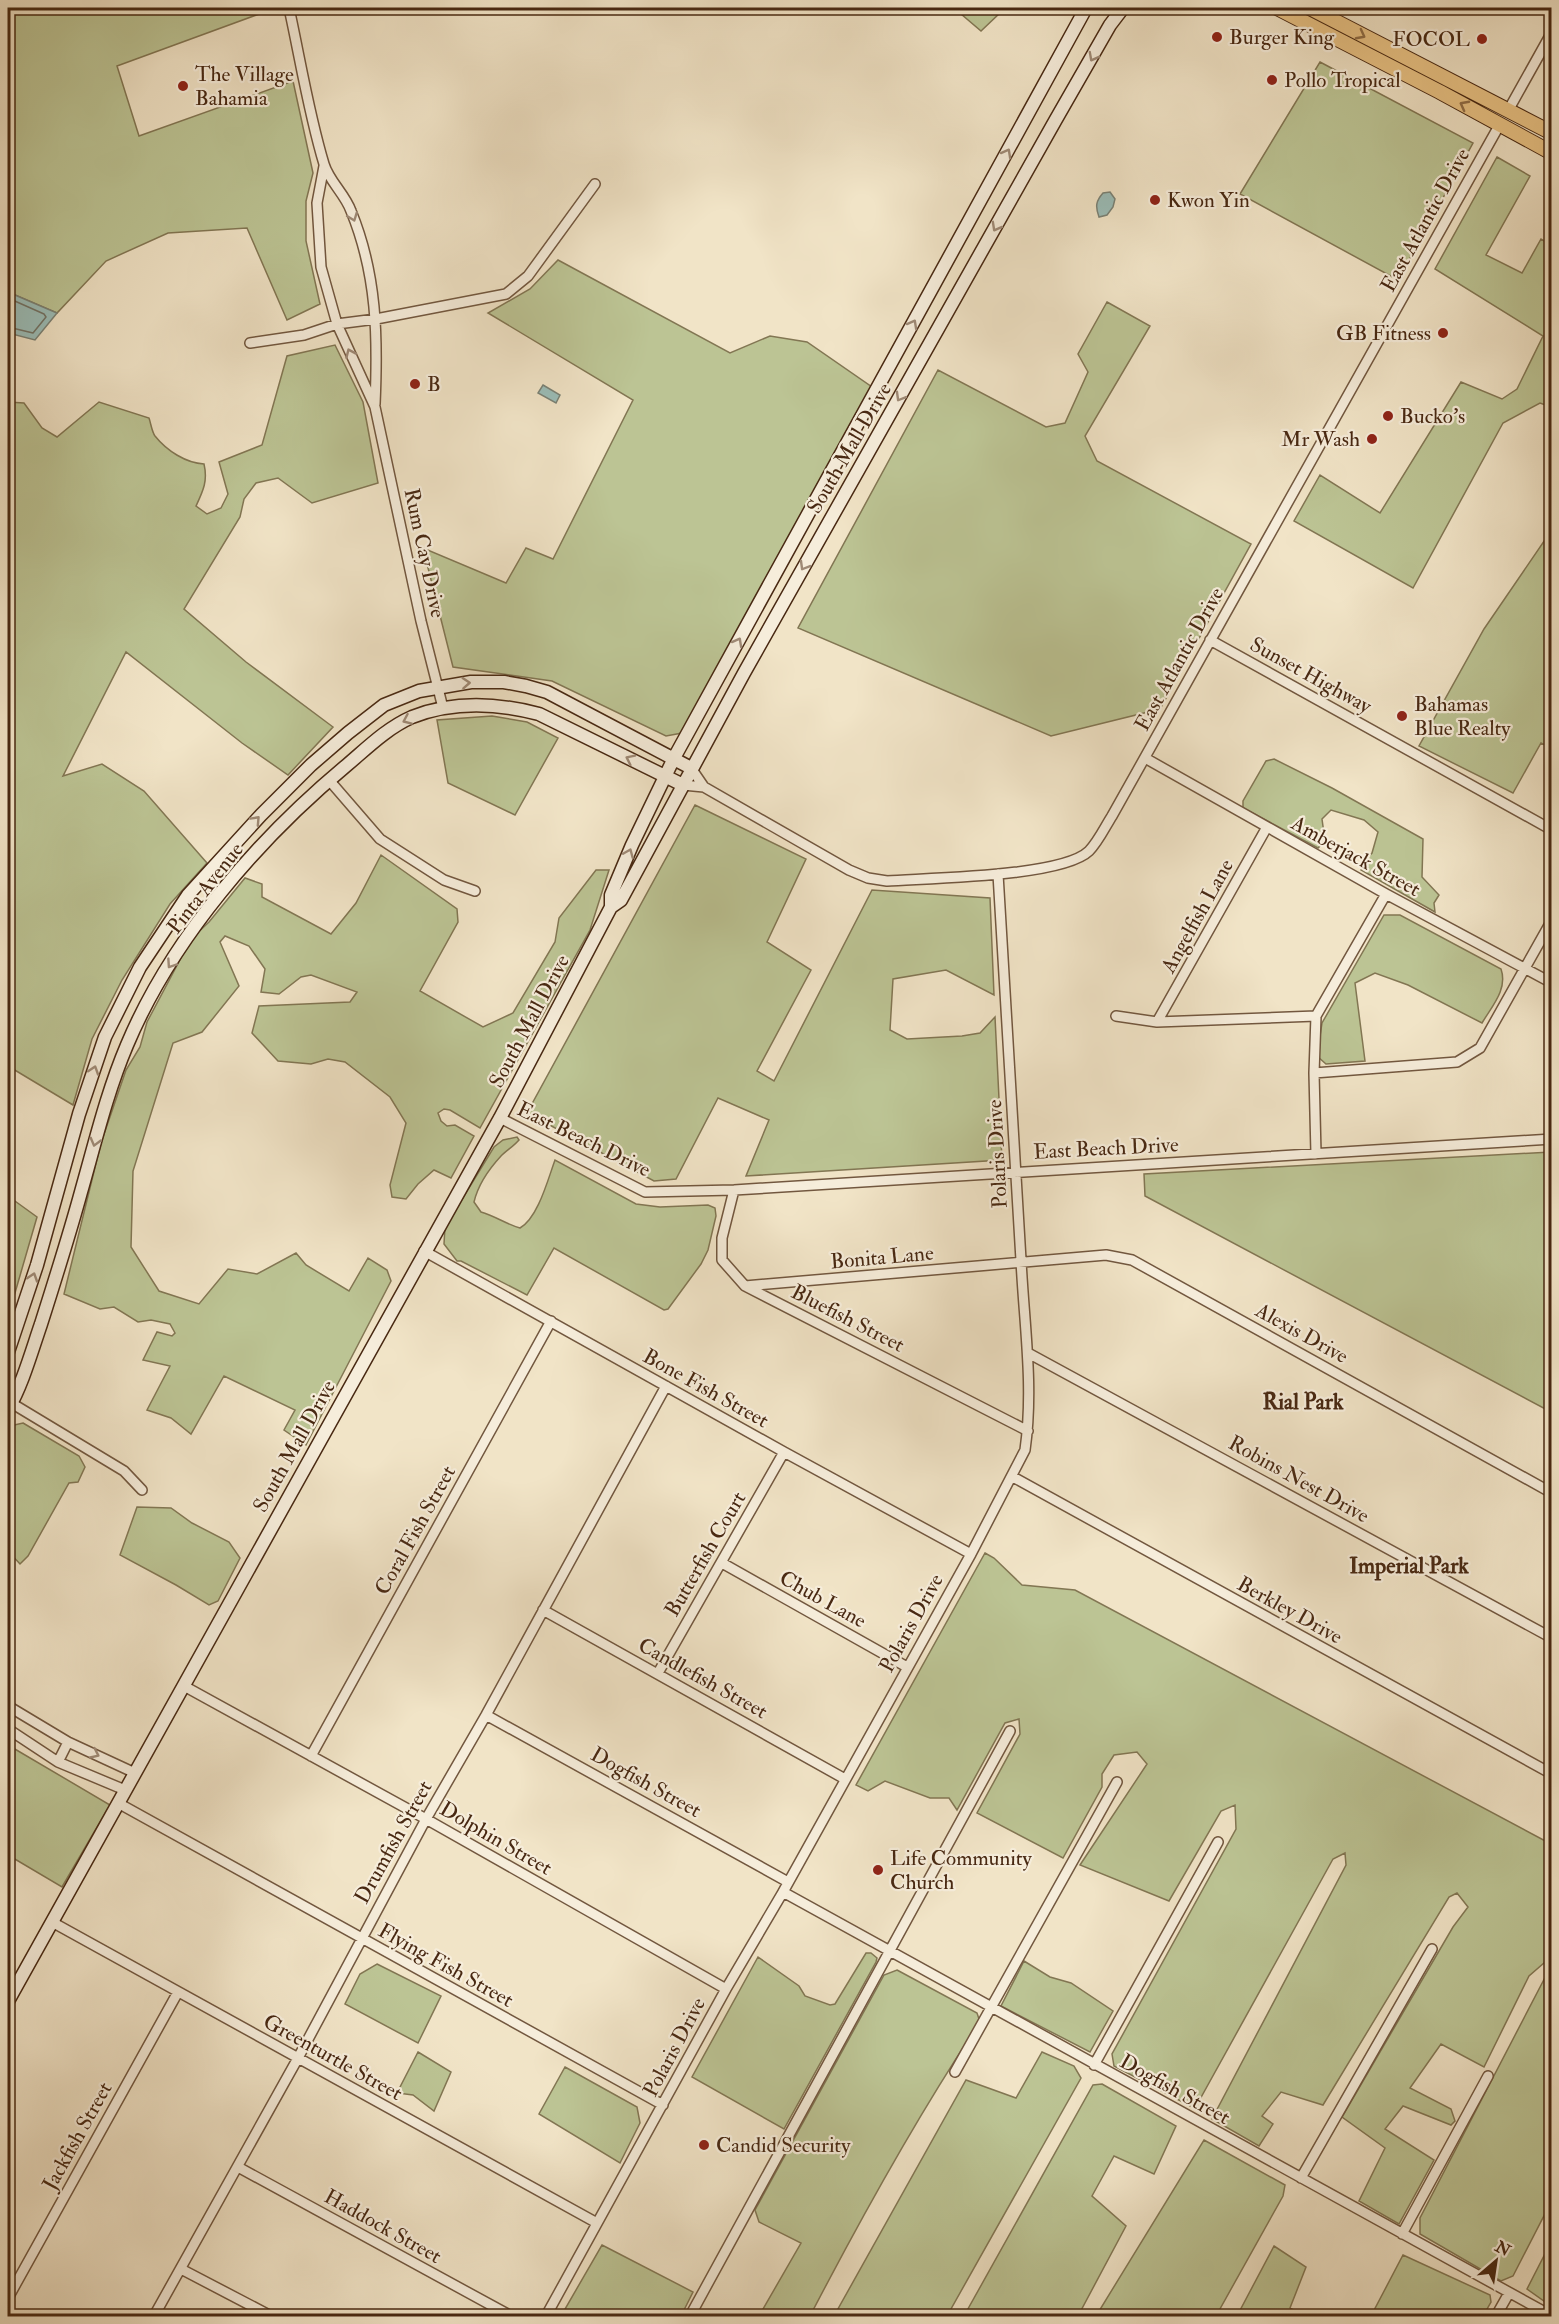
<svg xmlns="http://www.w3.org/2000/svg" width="1559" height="2324" font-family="'IM FELL Double Pica',serif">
<rect width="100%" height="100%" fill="#f1e4c7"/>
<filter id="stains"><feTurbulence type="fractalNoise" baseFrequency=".00333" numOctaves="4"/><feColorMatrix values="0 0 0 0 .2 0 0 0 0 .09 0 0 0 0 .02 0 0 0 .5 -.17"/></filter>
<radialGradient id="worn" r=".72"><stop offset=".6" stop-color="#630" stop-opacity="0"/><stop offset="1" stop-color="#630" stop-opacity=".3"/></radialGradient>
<!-- green -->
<path fill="#bcc494" stroke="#827653" stroke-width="1.5" d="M8,8H269L270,10L117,66L139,136L293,81L313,173L306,201V241L320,304L287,320L247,228L168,233L106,261L57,313L8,292Z
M954,8H998L1002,11L981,31Z
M1320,62L1473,143L1398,280L1240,194Z
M1497,157L1530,176L1486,255L1522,273L1541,239L1551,245V407L1540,403L1503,423L1413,588L1294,521L1320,475L1380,513L1461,382L1502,399L1517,389L1543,336L1435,269Z
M558,260L730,353L770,336L807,342L872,387L682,733L666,736L552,681L453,667L423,548L506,583L526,548L553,559L633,400L488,313L530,289Z
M1107,302L1150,326L1085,436L1097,461L1251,544L1160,709L1051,736L798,628L938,370L1046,427L1065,423L1088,372L1078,354Z
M335,345L363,402L378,483L312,503L278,478L256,483L244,499L240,517L184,609L246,662L333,727L288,775L242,743L126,652L63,776L102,764L144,791L207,863L170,904L122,980L92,1039L73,1105L8,1066V402L24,403L42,428L57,437L99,402L149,418C151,424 152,432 155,436C167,451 186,463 204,464C208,481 203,491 196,506L207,514L221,508L228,494L219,462L262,445L287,356Z
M1551,531V748L1541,743L1513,793L1419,746L1484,629Z
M492,716L527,722L558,738L515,815L448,783L437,720Z
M1274,759L1332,788L1423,839L1422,877L1439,895L1434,903L1435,912L1361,870L1366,859L1372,853L1378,832L1364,820L1331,810L1322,819L1325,841L1318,848L1243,808V801L1266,761Z
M695,805L806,859L767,942L811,970L757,1071L774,1081L872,890L990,898L994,995L946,970L893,979L890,1030L907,1039L962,1036L980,1033L995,1017L1002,1160L746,1176L769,1120L718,1098L676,1179L654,1181L527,1113Z
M381,855L457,909L458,922L420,991L483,1027L513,1013L555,942L559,918L596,870H609L590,930L480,1128L450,1110L444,1109L438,1113L441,1121L447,1126L455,1125L474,1136L451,1178L434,1170L418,1184L406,1199L392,1197L390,1185L406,1123L390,1097L345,1062L328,1059L311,1064L278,1061L252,1033L259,1006L350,1002L357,992L311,975L301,977L279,994L261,992L265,969L249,946L225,936L220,942L239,986L202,1032L173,1043L133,1171L131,1247L159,1291L199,1304L228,1269L257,1274L296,1253L306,1265L349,1291L368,1258L387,1270L391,1281L306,1445L284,1430L295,1410L224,1376L191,1434L171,1418L147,1410L170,1366L143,1360L157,1332L172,1336L175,1333L170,1324L151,1320L138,1322L114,1307L100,1309L64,1294L101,1143L126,1070L140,1047L147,1022L191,939L209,922L245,878L262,884V897L331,934L356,903Z
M1384,915H1400L1501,969C1508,989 1492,1006 1482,1023L1408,985L1375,973L1355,983L1365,1061L1326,1064L1317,1056L1322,1023Z
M517,1137L519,1140C514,1146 507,1150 501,1156C489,1169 478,1185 474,1202L481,1212C495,1216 506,1224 520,1228C538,1218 548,1179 555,1160L636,1204L660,1207L708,1205L715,1208L716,1216L708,1250L701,1264L668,1309L664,1310L554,1248L527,1295L461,1261H457L444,1244L445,1227L494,1147L503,1140Z
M1551,1152V1412L1145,1196L1144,1174Z
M8,1196L37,1217L8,1317V1298L11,1289L8,1287Z
M23,1423L79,1456L85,1467L78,1482L69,1483L28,1556L20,1564L8,1551V1430L10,1426Z
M137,1507L171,1508L192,1523L229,1542L240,1558L218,1601L209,1605L176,1585L120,1555Z
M985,1553L994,1558L1022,1585L1075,1590L1551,1844V1963H1544L1529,1976L1484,2067L1441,2044L1410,2088L1451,2109L1455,2121L1451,2125L1403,2106L1385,2129L1434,2160L1399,2224L1359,2201L1385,2148L1342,2117L1453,1927L1468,1907L1457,1893L1449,1897L1323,2105L1281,2092L1262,2116L1273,2124L1259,2146L1212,2119L1346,1865L1345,1853L1333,1859L1199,2101L1190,2106L1114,2066L1112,2054L1236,1829L1235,1805L1221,1811L1169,1901L1080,1865L1147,1764L1137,1752L1114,1755L1102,1774V1787L1063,1858L977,1813L1020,1734L1019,1719L1005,1723L957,1810L949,1798H930L885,1781L868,1791L856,1785Z
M8,1745L110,1805L62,1887L8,1855Z
M871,1953L877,1958L876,1962L784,2129L692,2077L758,1957L799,1986L805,1996L830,2005L835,2004L866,1953Z
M1024,1961L1050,1977L1071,1983L1113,2011L1090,2052L1001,2006Z
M377,1964L441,1996L418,2043L345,2004L360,1974Z
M1551,1966V2202L1513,2276L1501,2281L1420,2234V2218Z
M897,1970L977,2013L980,2022C917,2116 862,2216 810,2316H759L801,2243L759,2222L755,2210L884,1975Z
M418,2052L451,2072L434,2111L413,2095L397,2093Z
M1042,2052L1074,2066L1081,2078L947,2316H834L966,2080L1016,2098Z
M565,2067L637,2107L640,2123L620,2163L539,2114Z
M1102,2084L1176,2126L1154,2174L1114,2156L1092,2196L1126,2226L1078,2316H964L1093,2085Z
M1204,2140L1285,2185L1283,2196L1216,2316H1096Z
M1551,2242V2306L1527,2289Z
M602,2245L693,2292L681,2316H561Z
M1274,2246L1306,2267L1290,2308L1304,2316H1237Z
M1403,2255L1490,2295L1491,2302L1483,2316H1371Z"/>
<!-- water -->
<path fill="#9bbeb9" stroke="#7a8276" stroke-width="1.5" d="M1110,192L1115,199L1113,207L1107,215L1099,217C1095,206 1096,201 1103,193Z
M8,292L57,313L35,340L8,333Z
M543,385L560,395L556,403L538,393Z"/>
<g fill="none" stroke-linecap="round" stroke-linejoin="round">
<!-- shore -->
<path stroke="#727366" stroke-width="1.5" d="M8,298L44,314L46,317L33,333L8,327"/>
<!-- street casing -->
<g stroke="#72573f" stroke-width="12">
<path id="street" d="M289,8C300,58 309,115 324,164C329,181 345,194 351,211C377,274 378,337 375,404
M1509,109L1552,32
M324,166L317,203L321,267L337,324L375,407L421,621L443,708
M250,343L304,335L337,324L376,319L506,294L528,276L595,184
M1210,640L1552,830
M1145,758L1386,894L1552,983
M691,768L704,787
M329,780L380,839L444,880L475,891
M683,785L704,787L849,870L868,878L887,881C928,878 1062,877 1089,851C1098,842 1105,827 1112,816L1500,124
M1116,1016L1157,1022L1316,1016
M1157,1022L1267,827
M1314,1073L1457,1062L1480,1048L1552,920
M500,1118L645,1192L734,1190L1552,1139
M1316,1154L1314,1073L1316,1016L1386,894
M734,1190L722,1238V1260L745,1286L1028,1431
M424,1251L784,1452L971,1554
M745,1286L1106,1255L1132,1260L1552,1493
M1028,1353L1552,1638
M8,1401L124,1471L142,1490
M1013,1477L1552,1774
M722,1563L907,1667
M543,1610L845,1779
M658,1673L784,1452
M184,1686L426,1819L726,1989
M8,1706L68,1742L135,1773
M486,1715L788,1882
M8,1729L58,1762L125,1790
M311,1756L551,1321
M58,1762L68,1742
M118,1803L663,2105
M783,1892L1552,2316
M52,1922L597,2223
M1094,2065L1218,1842
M955,2072L1117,1782
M238,2167L511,2316
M1301,2178L1432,1949
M1402,2234L1488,2076
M181,2269L271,2316
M8,2298L178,1992
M154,2316L298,2058L426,1819L486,1715L666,1386
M546,2316L726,1989L783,1892L971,1554L1025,1450C1034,1387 1024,1323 1021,1260C1014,1131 1005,1003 998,874
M690,2316L1010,1731
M1496,2316L1509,2293"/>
</g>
<!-- secondary casing -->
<g stroke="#482812" stroke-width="15">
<path id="secondary" d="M611,907V895L632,845L674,758L1086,8
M8,1352L37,1265L79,1114L105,1037L140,967L188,895L261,815L311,765L348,733L384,705L419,691L471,682H504L526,686L547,692L691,768
M8,1409C22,1386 32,1350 41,1324C55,1280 69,1236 81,1192C95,1143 107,1092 127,1045C172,938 258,839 347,765C367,748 387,728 412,717C453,701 497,703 539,714L683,785
M8,2001L500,1118L611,907L621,900L744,673L1055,121L1110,25L1123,8"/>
</g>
<!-- primary casing -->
<g stroke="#482812" stroke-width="16">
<path id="primary" d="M1277,8L1440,92L1552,153
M1310,8L1552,133"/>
</g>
<!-- street -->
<use href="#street" stroke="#f6eddb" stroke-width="9"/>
<!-- secondary -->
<use href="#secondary" stroke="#f6eddb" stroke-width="12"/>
<!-- primary -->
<use href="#primary" stroke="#e8c284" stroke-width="14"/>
</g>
<!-- one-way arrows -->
<defs><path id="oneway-chevron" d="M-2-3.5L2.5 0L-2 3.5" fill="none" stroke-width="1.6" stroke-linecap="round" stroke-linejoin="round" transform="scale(1.5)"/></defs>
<g stroke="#906d45">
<use href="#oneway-chevron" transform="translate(1361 35) rotate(28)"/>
<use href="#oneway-chevron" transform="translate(1464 105) rotate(-152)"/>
</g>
<g stroke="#9f8a76">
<use href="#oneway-chevron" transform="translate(1093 57) rotate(118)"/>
<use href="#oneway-chevron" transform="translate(1007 153) rotate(-61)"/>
<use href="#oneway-chevron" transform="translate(353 217) rotate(69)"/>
<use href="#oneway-chevron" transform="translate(996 227) rotate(119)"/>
<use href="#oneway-chevron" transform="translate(913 324) rotate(-61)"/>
<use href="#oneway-chevron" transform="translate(350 353) rotate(-114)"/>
<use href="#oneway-chevron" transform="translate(900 397) rotate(120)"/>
<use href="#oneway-chevron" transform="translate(804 566) rotate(120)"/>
<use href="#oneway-chevron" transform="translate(738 642) rotate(-61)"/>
<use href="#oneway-chevron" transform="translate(466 683) rotate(-4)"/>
<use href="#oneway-chevron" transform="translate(407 720) rotate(156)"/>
<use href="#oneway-chevron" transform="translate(630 759) rotate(-154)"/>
<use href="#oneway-chevron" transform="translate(256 820) rotate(-47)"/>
<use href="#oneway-chevron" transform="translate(629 853) rotate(-67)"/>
<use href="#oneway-chevron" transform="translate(171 964) rotate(124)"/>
<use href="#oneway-chevron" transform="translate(94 1070) rotate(-72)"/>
<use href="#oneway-chevron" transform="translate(95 1142) rotate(105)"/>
<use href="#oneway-chevron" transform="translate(33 1277) rotate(-72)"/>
<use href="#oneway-chevron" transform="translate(95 1754) rotate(25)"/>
</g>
<!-- markers -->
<g fill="#8f2418" stroke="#f6eddb" stroke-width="2">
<circle cx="1217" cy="37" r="6"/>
<circle cx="1482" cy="39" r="6"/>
<circle cx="1272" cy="80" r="6"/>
<circle cx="183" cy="86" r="6"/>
<circle cx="1155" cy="200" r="6"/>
<circle cx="1443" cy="333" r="6"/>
<circle cx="415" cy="384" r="6"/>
<circle cx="1388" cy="416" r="6"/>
<circle cx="1372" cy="439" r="6"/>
<circle cx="1402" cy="716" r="6"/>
<circle cx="878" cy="1870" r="6"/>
<circle cx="704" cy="2145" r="6"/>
</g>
<g text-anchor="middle" stroke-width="4.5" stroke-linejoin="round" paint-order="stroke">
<!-- poi labels -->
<g font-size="21" fill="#482812" stroke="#f6eddb" text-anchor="start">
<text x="1229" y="44">Burger King</text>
<text x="1470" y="46" text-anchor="end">FOCOL</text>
<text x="195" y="81">The Village<tspan x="195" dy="24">Bahamia</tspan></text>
<text x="1284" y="87">Pollo Tropical</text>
<text x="1167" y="207">Kwon Yin</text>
<text x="1431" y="340" text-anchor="end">GB Fitness</text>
<text x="427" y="391">B</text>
<text x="1400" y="423">Bucko's</text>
<text x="1360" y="446" text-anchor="end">Mr Wash</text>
<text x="1414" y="711">Bahamas<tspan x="1414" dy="24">Blue Realty</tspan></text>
<text x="890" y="1865">Life Community<tspan x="890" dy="24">Church</tspan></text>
<text x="716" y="2152">Candid Security</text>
</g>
<!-- street labels -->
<g font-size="21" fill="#482812" stroke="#f6eddb">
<text transform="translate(1425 220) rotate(-61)" y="7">East Atlantic Drive</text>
<text transform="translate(849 448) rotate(-60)" y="7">South Mall Drive</text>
<text transform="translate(425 553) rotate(78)" y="7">Rum Cay Drive</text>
<text transform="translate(1179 659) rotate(-61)" y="7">East Atlantic Drive</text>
<text transform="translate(1311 675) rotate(29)" y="7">Sunset Highway</text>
<text transform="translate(1356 856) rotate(29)" y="7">Amberjack Street</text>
<text transform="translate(205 888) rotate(-52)" y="7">Pinta Avenue</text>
<text transform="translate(1197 916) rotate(-61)" y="7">Angelfish Lane</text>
<text transform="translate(529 1021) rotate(-62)" y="7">South Mall Drive</text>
<text transform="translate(584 1139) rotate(26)" y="7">East Beach Drive</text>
<text transform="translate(1106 1148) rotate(-3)" y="7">East Beach Drive</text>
<text transform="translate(997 1154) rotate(-93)" y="7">Polaris Drive</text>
<text transform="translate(882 1257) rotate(-5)" y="7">Bonita Lane</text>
<text transform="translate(848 1318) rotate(27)" y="7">Bluefish Street</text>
<text transform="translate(1302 1333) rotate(29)" y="7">Alexis Drive</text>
<text transform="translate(706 1388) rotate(29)" y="7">Bone Fish Street</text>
<text transform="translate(294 1446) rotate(-61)" y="7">South Mall Drive</text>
<text transform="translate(1299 1479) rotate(29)" y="7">Robins Nest Drive</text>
<text transform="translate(415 1530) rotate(-61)" y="7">Coral Fish Street</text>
<text transform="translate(705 1554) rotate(-60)" y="7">Butterfish Court</text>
<text transform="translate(823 1599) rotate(29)" y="7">Chub Lane</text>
<text transform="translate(1290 1610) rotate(29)" y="7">Berkley Drive</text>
<text transform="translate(911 1623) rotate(-61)" y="7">Polaris Drive</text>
<text transform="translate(703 1678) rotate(29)" y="7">Candlefish Street</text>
<text transform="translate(646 1782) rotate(29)" y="7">Dogfish Street</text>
<text transform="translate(496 1838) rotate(30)" y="7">Dolphin Street</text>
<text transform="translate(393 1842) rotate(-61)" y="7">Drumfish Street</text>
<text transform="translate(446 1965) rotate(29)" y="7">Flying Fish Street</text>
<text transform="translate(674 2047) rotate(-62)" y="7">Polaris Drive</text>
<text transform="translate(333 2057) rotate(29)" y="7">Greenturtle Street</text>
<text transform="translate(1175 2089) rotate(29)" y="7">Dogfish Street</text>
<text transform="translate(77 2136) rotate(-61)" y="7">Jackfish Street</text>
<text transform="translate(383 2226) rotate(29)" y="7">Haddock Street</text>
</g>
<!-- neighbourhood labels -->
<g font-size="22" font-weight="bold" fill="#482812" stroke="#f6eddb">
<text x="1303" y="1409">Rial Park</text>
<text x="1409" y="1573">Imperial Park</text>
</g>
</g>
<!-- margin -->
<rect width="1559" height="2324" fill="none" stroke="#f1e4c7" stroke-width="30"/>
<rect x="9" y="9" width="1541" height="2306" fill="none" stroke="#482812" stroke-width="3"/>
<rect x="15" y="15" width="1529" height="2294" fill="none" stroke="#482812" stroke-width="1.5"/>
<!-- north arrow -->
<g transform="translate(1496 2261) rotate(29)" stroke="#f6eddb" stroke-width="4.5" paint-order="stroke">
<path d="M0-4.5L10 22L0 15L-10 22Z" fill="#482812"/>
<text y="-9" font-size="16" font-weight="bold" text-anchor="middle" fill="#482812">N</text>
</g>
<rect width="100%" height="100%" filter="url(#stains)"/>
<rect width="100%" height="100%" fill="url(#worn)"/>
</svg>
